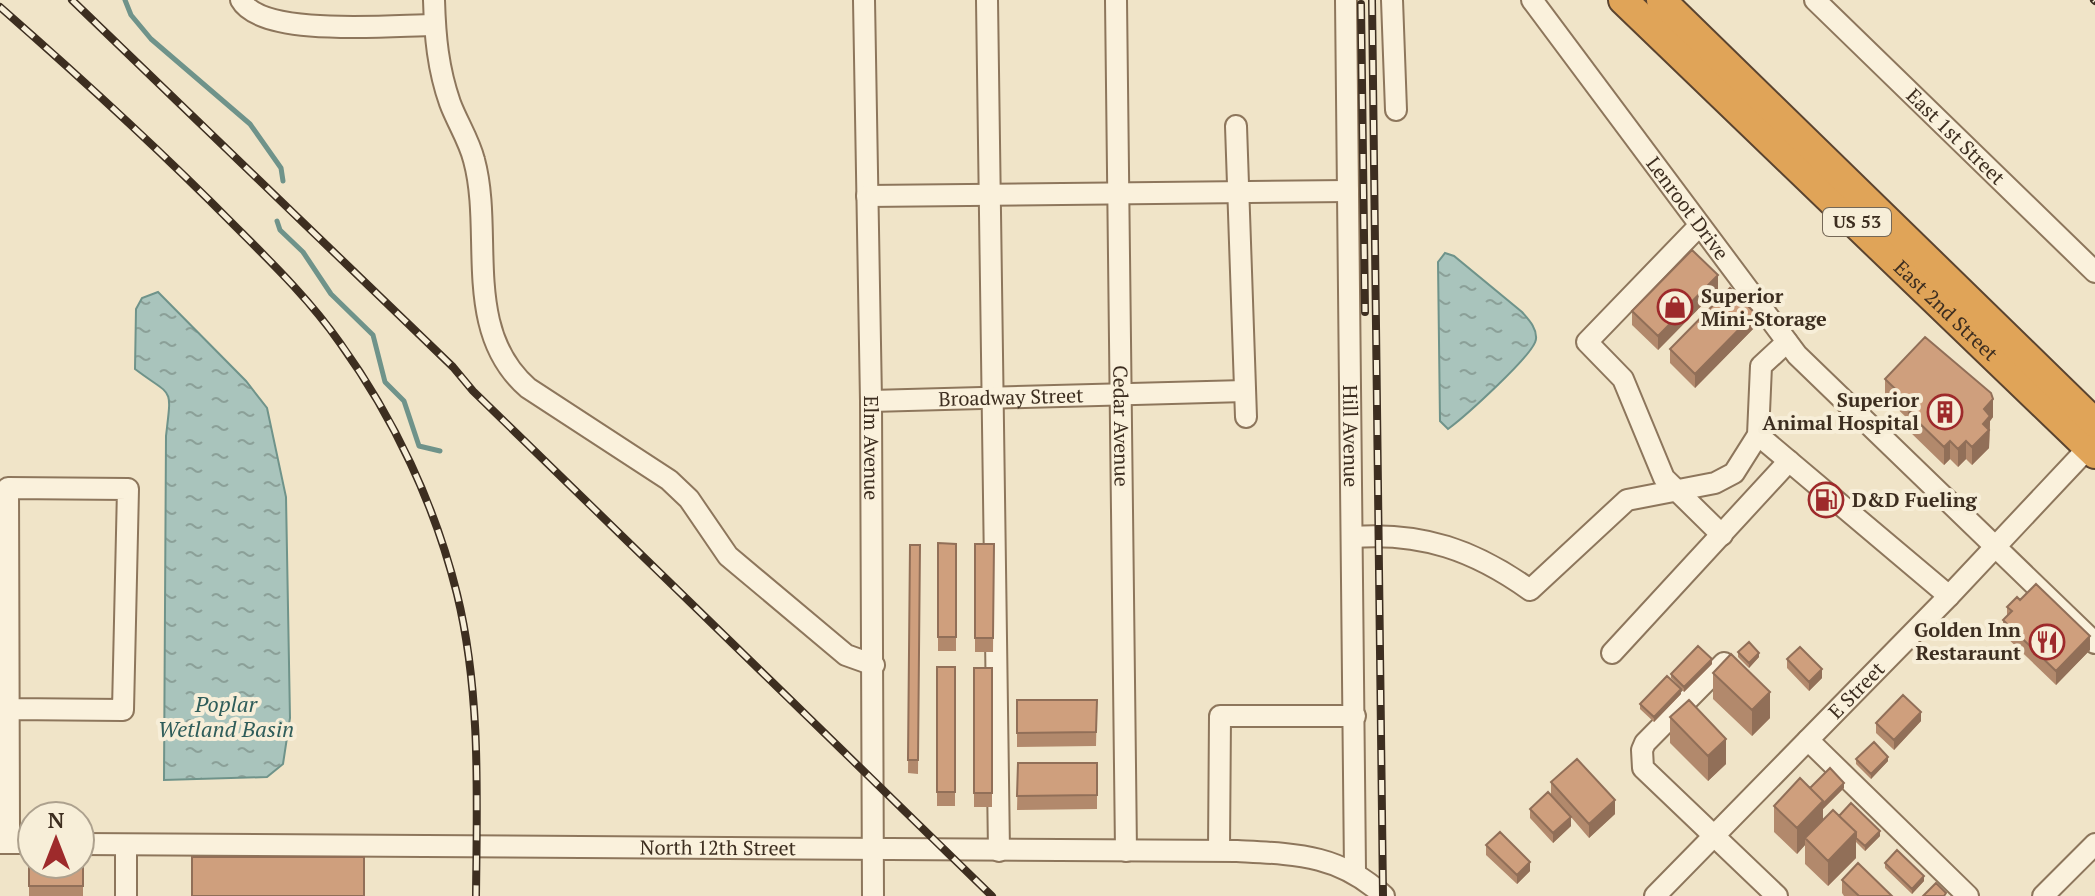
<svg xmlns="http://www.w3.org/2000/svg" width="2095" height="896" font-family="'PT Serif',serif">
<defs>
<pattern id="water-ripples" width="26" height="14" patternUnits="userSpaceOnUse" patternTransform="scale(2)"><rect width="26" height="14" fill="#a9c4bc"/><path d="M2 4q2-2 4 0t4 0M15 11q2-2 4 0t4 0" fill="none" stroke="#8ba098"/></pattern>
</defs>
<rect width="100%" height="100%" fill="#f0e4c8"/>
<!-- water -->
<path fill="url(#water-ripples)" stroke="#6f938a" stroke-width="2" d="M1445,253L1454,256L1522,312C1529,320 1537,328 1536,339C1535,354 1463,418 1448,429L1440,421L1438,262Z
M158,292L246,381L267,408L286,497L290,718L283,764L267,777L164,780L166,436C172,384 173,398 135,369L136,309L142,298Z"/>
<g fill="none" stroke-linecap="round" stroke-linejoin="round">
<!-- stream -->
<path stroke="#6f938a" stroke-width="5" d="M125,0L131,15L151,39L250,124L281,168L283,181
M277,221L280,230L303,252L331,294L373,335L385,382L404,401L419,446L440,451"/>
<!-- minor casing -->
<g stroke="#8d765c" stroke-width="24">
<g id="minor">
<path d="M241,0C262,38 394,25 435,25"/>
<path d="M434,0C435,36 438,69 450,103C457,122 469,140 474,160C494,233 461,330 528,388L669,480L689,499L728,556L846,655L874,665"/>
<path id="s1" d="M864,0L871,401L873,896"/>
<path d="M987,0L999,851"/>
<path id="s2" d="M1116,0L1126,851"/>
<path id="s3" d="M1346,0L1355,871"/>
<path d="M1392,0L1396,110"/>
<path id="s4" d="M1532,0L1797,355L2095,643"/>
<path id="s5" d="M1815,0L2095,272"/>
<path d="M1236,126L1246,417"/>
<path d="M867,196L1348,191"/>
<path d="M1699,226L1587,342L1623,379L1664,478L1722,535"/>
<path id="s6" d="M871,401L1245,391"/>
<path d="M1758,435L1949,596"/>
<path d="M1353,537C1422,532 1474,550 1530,590L1627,500L1715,483L1734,473L1758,435L1761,366L1787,342"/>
<path d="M1612,653L1789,461"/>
<path d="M1724,663L1645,743L1642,750L1643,768L1777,896"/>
<path d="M9,709L123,710L128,489L8,488L9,824V843"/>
<path d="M1808,740L1968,896"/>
<path d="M0,843H32"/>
<path id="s7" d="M80,844L1237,851C1295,854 1339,854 1384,896"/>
<path d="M1219,850L1220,716H1355"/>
<path d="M126,896V845"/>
<path id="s8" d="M1655,896L1949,596L2089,447"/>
<path d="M2043,896L2095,844"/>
</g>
</g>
<!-- highway casing -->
<g stroke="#5b4430" stroke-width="32">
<g id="highway">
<path id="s9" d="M1623,0L2095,454"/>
<path d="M1661,0L2095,423"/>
</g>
</g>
<!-- minor -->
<use href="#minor" stroke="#faf1dc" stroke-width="20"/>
<!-- highway -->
<use href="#highway" stroke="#e0a458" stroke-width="28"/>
<!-- rail casing -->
<g stroke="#3d2e20" stroke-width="8">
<path id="rail" d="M72,0L453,367L473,391L992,896
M1372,0L1383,896
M2094,0L2095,1
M1361,4L1365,312
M0,7C81,78 160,150 235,226C272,263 310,300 340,343C394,418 435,505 457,594C481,692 477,796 476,896"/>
</g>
<!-- rail -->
<use href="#rail" stroke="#f7eed8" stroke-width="5" stroke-dasharray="15" stroke-linecap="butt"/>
</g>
<!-- wall -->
<path fill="#b2896c" d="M1718,289L1658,350L1632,325V311Z
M1755,327L1695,388L1670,363V349Z
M1885,379L1993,417L1990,421L1989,448L1972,465L1966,459L1958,467L1950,459L1944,465L1909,431V420L1885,397Z
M938,543L956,544V651H938Z
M975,544H994L993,652H975Z
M910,545H920L918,774L908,773Z
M2007,607L2090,650L2056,685L2003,634V620L2007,616Z
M1738,652L1759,657L1749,668L1738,657Z
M1787,659L1822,678L1809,691L1787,668Z
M1712,664L1684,692L1671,678V674Z
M937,667H955V806H937Z
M974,668H992V807H974Z
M1713,673L1770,718L1752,736L1713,699Z
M1681,694L1654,722L1640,709V704Z
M1017,700H1097L1096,746L1017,747Z
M1670,717L1726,764L1708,781L1670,743Z
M1921,721L1894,750L1876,733V723Z
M1856,759L1888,761L1871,779L1856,764Z
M1018,763H1097V809L1017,810Z
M1551,782L1615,814L1589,838L1571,817V826L1553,843L1530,818V809L1551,796Z
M1810,788H1844L1823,809V820L1839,816L1880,836L1865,851L1856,842V858L1828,886L1805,864V845L1797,854L1774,832V806Z
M1486,845L1530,871L1517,884L1486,855Z
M29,861H83V896H29Z
M1885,863L1924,881L1912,894L1885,868Z
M1842,880L1892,896H1844L1842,893Z"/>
<!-- shaded-wall -->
<path fill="#916f58" d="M1718,275V289L1658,350V336Z
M1755,313V327L1695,388V374Z
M1993,399V417L1990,421L1989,448L1972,465V447L1983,424L1984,409Z
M1950,441V459L1944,465V447Z
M1966,441V459L1958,467V449Z
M2090,636V650L2056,685V671Z
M1759,653V657L1749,668V663Z
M1712,659V664L1684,692V687Z
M1822,669V678L1809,691V682Z
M1681,689V694L1654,722V717Z
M1770,692V718L1752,736V710Z
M1921,712V721L1894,750V740Z
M1726,739V764L1708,781V756Z
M1888,757V761L1871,779V774Z
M1844,783V788L1823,809V827L1805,838V845L1797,854V828L1823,801Z
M1615,800V814L1589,838V824Z
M1571,817V826L1553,843V833Z
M1880,831V836L1865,851V846Z
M1856,832V858L1828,886V861Z
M1530,862V871L1517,884V875Z
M1924,876V881L1912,894V889Z"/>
<!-- building -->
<path fill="#cf9f7d" stroke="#916f58" stroke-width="2" d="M1692,250L1718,275L1658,336L1632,311Z
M1730,288L1755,313L1695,374L1670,349Z
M1925,337L1991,393L1993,399L1984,409L1990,416L1983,424L1989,430L1972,447L1966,441L1958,449L1950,441L1944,447L1909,413L1914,407L1885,379Z
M938,543L956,544V637H938Z
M975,544H994L993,638H975Z
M910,545H920L918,760H908Z
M2036,584L2090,636L2056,671L2003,620L2012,611L2007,607L2017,597L2020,600Z
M1749,642L1759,653L1749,663L1738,652Z
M1698,646L1712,659L1684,687L1671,674Z
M1800,647L1822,669L1809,682L1787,659Z
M1731,654L1770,692L1752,710L1713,673Z
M937,667H955V792H937Z
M974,668H992V793H974Z
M1667,676L1681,689L1654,717L1640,704Z
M1903,695L1921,712L1894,740L1876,723Z
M1017,700H1097L1096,732L1017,733Z
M1689,700L1726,739L1708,756L1670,717Z
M1874,742L1888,757L1871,774L1856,759Z
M1577,759L1615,800L1589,824L1551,782Z
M1018,763H1097V795L1017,796Z
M1830,768L1844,783L1823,804V801L1810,788Z
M1800,778L1823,801L1797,828L1774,806Z
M1548,792L1571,817L1553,833L1530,809Z
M1851,803L1880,831L1865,846L1856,838V832L1839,816Z
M1833,810L1856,832L1828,861L1805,838Z
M1500,832L1530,862L1517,875L1486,845Z
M1897,850L1924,876L1912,889L1885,863Z
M192,857H364V896H192Z
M29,861H32V864H80V861H83V886H29Z
M1858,863L1892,896H1859L1842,880Z
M1936,883L1946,893L1944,896H1923Z"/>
<!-- icons -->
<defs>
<g id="shop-ring" transform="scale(1.8)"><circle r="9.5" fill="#f7eed8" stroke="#9e2a2b" stroke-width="1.5"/><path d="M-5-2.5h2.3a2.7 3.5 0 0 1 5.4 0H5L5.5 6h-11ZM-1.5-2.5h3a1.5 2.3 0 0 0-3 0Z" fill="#9e2a2b"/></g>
<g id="building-ring" transform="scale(1.8)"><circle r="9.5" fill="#f7eed8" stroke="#9e2a2b" stroke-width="1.5"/><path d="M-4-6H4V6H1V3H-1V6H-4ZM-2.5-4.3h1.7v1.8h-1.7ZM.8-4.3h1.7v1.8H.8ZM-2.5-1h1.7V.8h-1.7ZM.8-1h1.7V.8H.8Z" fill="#9e2a2b"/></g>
<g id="fuel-ring" transform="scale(1.8)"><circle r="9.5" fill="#f7eed8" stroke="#9e2a2b" stroke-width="1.5"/><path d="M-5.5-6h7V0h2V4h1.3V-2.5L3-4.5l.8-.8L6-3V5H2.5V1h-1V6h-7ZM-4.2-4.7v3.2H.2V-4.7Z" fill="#9e2a2b"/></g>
<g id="restaurant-ring" transform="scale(1.8)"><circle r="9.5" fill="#f7eed8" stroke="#9e2a2b" stroke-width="1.5"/><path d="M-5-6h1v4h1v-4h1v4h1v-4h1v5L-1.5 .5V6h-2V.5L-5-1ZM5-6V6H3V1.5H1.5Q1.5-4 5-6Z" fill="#9e2a2b"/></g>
</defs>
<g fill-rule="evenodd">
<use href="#shop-ring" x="1675" y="307"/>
<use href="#building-ring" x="1945" y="412"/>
<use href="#fuel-ring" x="1826" y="500"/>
<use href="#restaurant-ring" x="2047" y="642"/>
</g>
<g text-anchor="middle" stroke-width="8" stroke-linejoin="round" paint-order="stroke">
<!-- shield labels -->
<rect fill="#f7eed8" stroke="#756857" stroke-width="2" x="1823" y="208" width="68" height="28" rx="6"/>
<g font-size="18" font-weight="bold" fill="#3d2e20">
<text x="1857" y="228">US 53</text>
</g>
<!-- street labels -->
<g font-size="20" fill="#3d2e20" stroke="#f7eed8">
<text dy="7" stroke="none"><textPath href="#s5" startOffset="196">East 1st Street</textPath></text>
<text dy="7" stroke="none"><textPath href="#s4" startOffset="260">Lenroot Drive</textPath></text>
<text dy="7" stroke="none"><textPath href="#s9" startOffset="448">East 2nd Street</textPath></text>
<text dy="7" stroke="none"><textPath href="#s6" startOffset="140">Broadway Street</textPath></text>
<text dy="7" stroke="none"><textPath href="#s2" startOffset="426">Cedar Avenue</textPath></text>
<text dy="7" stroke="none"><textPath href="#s3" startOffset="436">Hill Avenue</textPath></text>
<text dy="7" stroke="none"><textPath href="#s1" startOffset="448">Elm Avenue</textPath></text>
<text dy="7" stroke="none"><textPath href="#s8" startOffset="288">E Street</textPath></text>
<text dy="7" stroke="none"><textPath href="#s7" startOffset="638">North 12th Street</textPath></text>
</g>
<!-- poi labels -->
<g font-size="20" font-weight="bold" fill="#3d2e20" stroke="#f7eed8" text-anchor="start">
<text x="1701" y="303">Superior<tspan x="1701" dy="23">Mini-Storage</tspan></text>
<text x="1919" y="407" text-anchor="end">Superior<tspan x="1919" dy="23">Animal Hospital</tspan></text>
<text x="1852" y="507">D&amp;D Fueling</text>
<text x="2021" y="637" text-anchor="end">Golden Inn<tspan x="2021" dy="23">Restaraunt</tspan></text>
</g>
<!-- water labels -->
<g font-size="22" font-style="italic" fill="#2f5d5a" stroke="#f7eed8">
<text x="226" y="712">Poplar<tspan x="226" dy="25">Wetland Basin</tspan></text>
</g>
</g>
<!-- north arrow -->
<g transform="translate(56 840)"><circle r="38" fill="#f7eed8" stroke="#ada18e" stroke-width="2"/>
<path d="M0-6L14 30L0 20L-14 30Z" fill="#9e2a2b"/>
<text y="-12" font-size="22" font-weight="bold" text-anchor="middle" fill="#3d2e20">N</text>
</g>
</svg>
